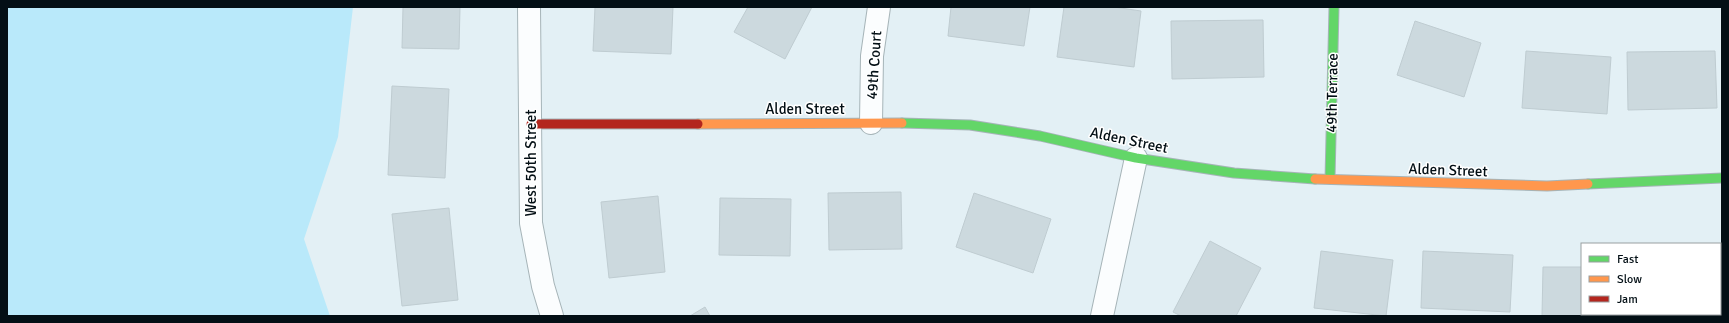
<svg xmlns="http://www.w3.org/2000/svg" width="1729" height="323" font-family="Signika,sans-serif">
<rect width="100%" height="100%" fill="#e3f0f5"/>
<!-- green -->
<path fill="#b9e9fa" d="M7,7H353L338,137L304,239L330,316H7Z"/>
<!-- building -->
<path fill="#ccd9de" stroke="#bfccd1" d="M403,7H460L459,49L402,48Z
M595,7H673L671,54L593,51Z
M748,7H812L785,59L734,32Z
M951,7H1030L1024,46L948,36Z
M1064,7H1114L1141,11L1134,67L1057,57Z
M1263,20L1264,77L1172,79L1171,21Z
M1415,21L1481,43L1464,97L1397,75Z
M1526,51L1611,57L1607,114L1522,108Z
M1715,51L1717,108L1628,110L1627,52Z
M392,86L449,89L445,178L388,175Z
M901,192L902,249L829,250L828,193Z
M974,193L1051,219L1033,273L956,247Z
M658,196L665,272L609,278L601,202Z
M720,198L791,199L790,256L719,255Z
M449,208L458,300L402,306L392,214Z
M1210,241L1261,268L1236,316H1181L1173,312Z
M1321,251L1393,260L1386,316L1314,308Z
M1423,251L1513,255L1510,312L1421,308Z
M1720,252H1722V309H1720Z
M1543,267H1582V314H1620V316H1542Z
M705,307L710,316H690Z"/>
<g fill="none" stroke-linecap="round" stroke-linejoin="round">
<!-- street casing -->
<g stroke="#a6b4b8" stroke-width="24">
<path id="street" d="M529,7L531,223L543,286L552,316
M871,123L872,56L879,7
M1102,316L1136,158"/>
</g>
<!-- fast casing -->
<g stroke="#a6b4b8" stroke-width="11">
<path id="fast" d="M902,123L970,125L1040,136L1136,158L1234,173L1315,179
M1330,179L1334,7
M1588,184L1722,178"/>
</g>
<!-- slow casing -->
<g stroke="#a6b4b8" stroke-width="11">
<path id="slow" d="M698,124L902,123
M1315,179L1547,186L1588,184"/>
</g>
<!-- jam casing -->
<g stroke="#a6b4b8" stroke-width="11">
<path id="jam" d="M531,124H698"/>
</g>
<!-- street -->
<use href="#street" stroke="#fbfdfe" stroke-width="22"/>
<!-- fast -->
<use href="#fast" stroke="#63d668" stroke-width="9"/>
<!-- slow -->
<use href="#slow" stroke="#ff974d" stroke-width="9"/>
<!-- jam -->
<use href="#jam" stroke="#b3261e" stroke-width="9"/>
</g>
<g text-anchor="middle" stroke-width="3" stroke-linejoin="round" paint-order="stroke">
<!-- street labels -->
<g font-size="15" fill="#030f15" stroke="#fff">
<text transform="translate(874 65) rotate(-86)" y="5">49th Court</text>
<text transform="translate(1332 93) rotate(-89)" y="5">49th Terrace</text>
<text x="805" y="114">Alden Street</text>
<text transform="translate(1129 140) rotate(12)" y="5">Alden Street</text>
<text transform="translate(531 163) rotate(-90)" y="5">West 50th Street</text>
<text transform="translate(1448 170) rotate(2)" y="5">Alden Street</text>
</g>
</g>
<!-- border -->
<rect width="1729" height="323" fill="none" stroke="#030f15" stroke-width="16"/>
<!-- legend -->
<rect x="1581" y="243" width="140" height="72" fill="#ffffff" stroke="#9a9fa1"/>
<rect x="1589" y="256" width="20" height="6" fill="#63d668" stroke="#9a9fa1"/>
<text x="1617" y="263" font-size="12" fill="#030f15">Fast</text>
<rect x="1589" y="276" width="20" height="6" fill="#ff974d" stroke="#9a9fa1"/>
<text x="1617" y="283" font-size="12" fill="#030f15">Slow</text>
<rect x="1589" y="296" width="20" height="6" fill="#b3261e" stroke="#9a9fa1"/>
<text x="1617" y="303" font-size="12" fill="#030f15">Jam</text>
</svg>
